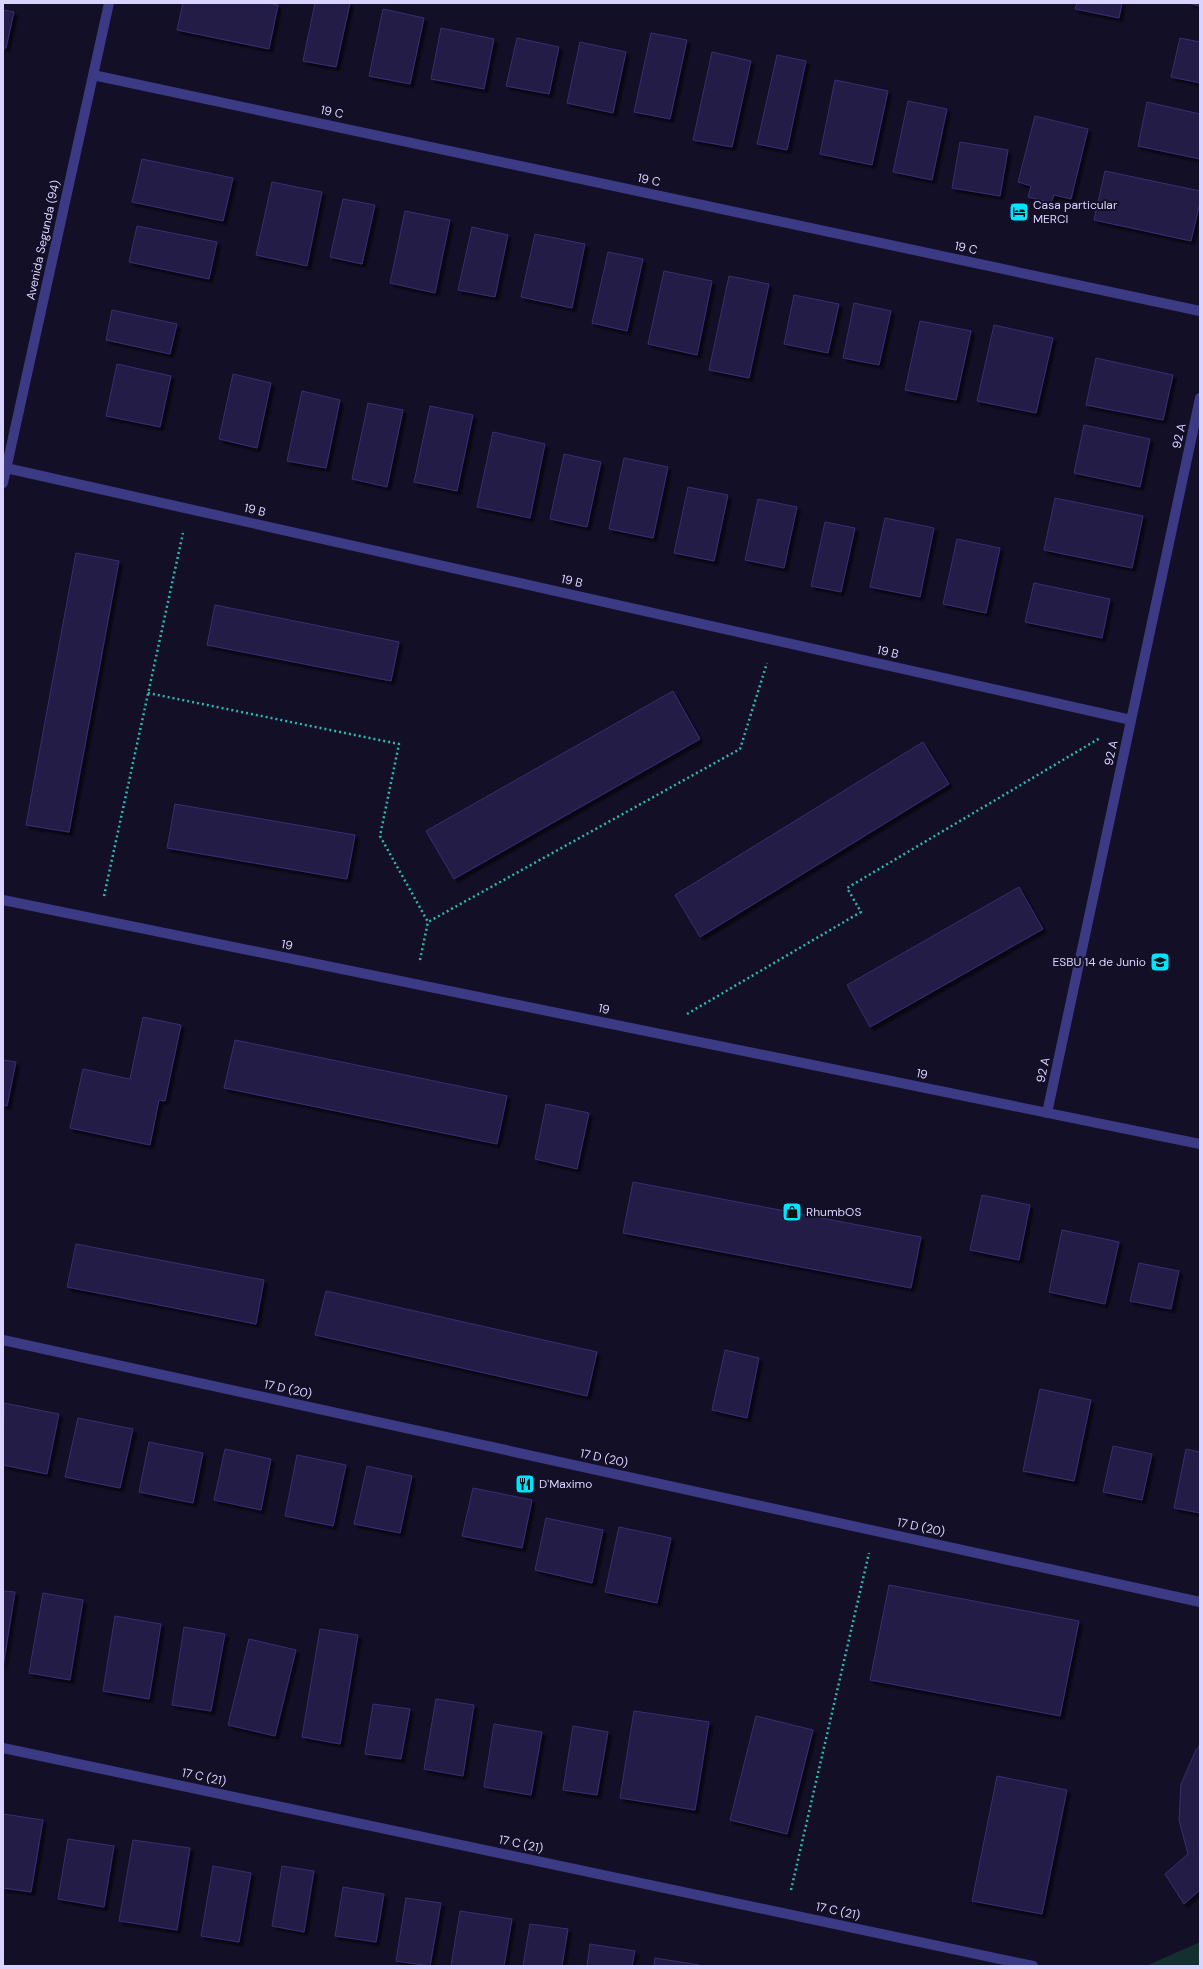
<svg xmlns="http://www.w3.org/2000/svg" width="1203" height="1969" font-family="'DM Sans',sans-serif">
<defs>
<filter id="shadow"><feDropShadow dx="3.5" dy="3.5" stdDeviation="1" flood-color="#0009"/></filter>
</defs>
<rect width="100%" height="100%" fill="#130f26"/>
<!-- green -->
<path fill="#12302f" d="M1200,1942V1966H1146Z"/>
<!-- building -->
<path fill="#241b47" stroke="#3b2d73" filter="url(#shadow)" d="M183,3H269L278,5L269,49L177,30Z
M315,3H350L336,67L303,61Z
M1077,3H1122L1119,18L1075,9Z
M1188,3H1200V6Z
M383,9L424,18L410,84L369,76Z
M3,10L14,12L6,48H3Z
M441,28L494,39L484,89L431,79Z
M651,33L687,40L670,119L634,112Z
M517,38L559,47L549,94L506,86Z
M1180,38L1200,42V83L1171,77Z
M580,42L626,52L613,113L567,103Z
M712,52L751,61L732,147L693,140Z
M777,55L806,61L787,150L757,144Z
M835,80L888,91L872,165L820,154Z
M908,101L947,109L932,180L893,172Z
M1147,102L1200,114V159L1138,146Z
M1035,116L1088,129L1071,199L1054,195L1051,203L1028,197L1031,186L1018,182Z
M960,142L1008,150L1000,196L952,188Z
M142,159L233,178L223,221L132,202Z
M1105,171L1200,191V202L1191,241L1094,220Z
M272,182L322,192L307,266L256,255Z
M343,199L375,205L362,264L330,257Z
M405,211L450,220L435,293L390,283Z
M137,226L217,242L209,279L129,262Z
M472,227L508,235L495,297L458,290Z
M535,234L585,244L572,308L521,297Z
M608,252L643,259L627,331L592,323Z
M664,271L712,281L697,355L648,344Z
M729,276L769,284L749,378L709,370Z
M794,295L839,304L828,353L784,344Z
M854,303L891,311L879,365L843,358Z
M112,310L177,324L170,354L106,340Z
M920,321L971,331L956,400L905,390Z
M994,325L1053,338L1036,413L977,401Z
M1096,358L1173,375L1163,420L1086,405Z
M117,364L171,376L160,427L106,416Z
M233,374L271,383L257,448L219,439Z
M302,391L340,400L326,468L287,461Z
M368,403L403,410L387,487L352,479Z
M430,406L473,415L457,491L414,482Z
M1084,425L1150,439L1140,487L1074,473Z
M493,432L545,444L530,518L477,507Z
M564,454L601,462L587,527L550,519Z
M624,458L668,467L653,538L609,529Z
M688,487L728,495L714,561L674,553Z
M1055,498L1143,516L1132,568L1044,550Z
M758,499L797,507L784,568L745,560Z
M885,518L934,528L920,597L870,587Z
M825,522L855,528L841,592L811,586Z
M957,539L1000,548L986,613L943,604Z
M76,553L119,561L69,832L26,825Z
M1034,583L1110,599L1102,638L1025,622Z
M215,605L399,642L391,681L207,645Z
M673,691L700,739L454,879L426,831Z
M923,742L949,784L700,937L675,895Z
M175,804L355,835L347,879L167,848Z
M1019,887L1043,929L870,1027L847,985Z
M143,1017L181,1025L165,1101L159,1100L150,1145L70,1128L83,1069L130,1079Z
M235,1040L507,1096L497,1144L224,1088Z
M3,1060L16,1062L7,1106L3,1105Z
M546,1104L589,1113L577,1169L535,1159Z
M633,1182L921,1237L911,1288L623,1233Z
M982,1195L1030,1205L1019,1260L970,1250Z
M1062,1230L1119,1242L1105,1304L1049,1292Z
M76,1244L264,1280L256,1324L67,1287Z
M1139,1263L1179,1271L1171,1309L1130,1301Z
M326,1291L597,1352L587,1396L315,1335Z
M725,1350L759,1358L747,1418L712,1410Z
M1040,1389L1091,1400L1074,1481L1023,1471Z
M4,1403L59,1414L47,1474L3,1465Z
M78,1418L133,1429L120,1488L65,1477Z
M149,1442L203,1453L193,1503L139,1492Z
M1113,1446L1152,1454L1142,1500L1103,1492Z
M225,1449L271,1459L261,1510L214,1500Z
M1186,1449L1200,1452V1513L1174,1508Z
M297,1455L346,1465L333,1526L285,1516Z
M367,1466L412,1476L400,1533L354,1524Z
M473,1488L532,1500L522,1548L462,1536Z
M546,1518L603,1530L592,1583L535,1570Z
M619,1527L671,1538L657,1603L605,1592Z
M889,1585L1079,1621L1060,1716L870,1680Z
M3,1591L15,1592L3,1667Z
M43,1593L83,1600L70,1680L29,1673Z
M115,1616L161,1624L149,1699L103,1691Z
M184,1627L225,1634L211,1711L172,1705Z
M320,1629L358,1635L340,1744L302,1737Z
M249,1639L296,1650L275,1736L228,1725Z
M436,1699L474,1705L463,1776L424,1769Z
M373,1704L410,1709L401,1759L365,1754Z
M634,1711L709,1722L695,1810L620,1798Z
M756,1716L813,1730L787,1834L730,1820Z
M494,1724L542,1732L531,1795L484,1787Z
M573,1726L608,1732L597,1795L563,1790Z
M1200,1745V1890L1184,1904L1165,1874L1188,1854L1179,1820L1181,1784L1196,1750Z
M997,1776L1067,1790L1042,1914L972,1901Z
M3,1814L43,1820L31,1892L3,1888Z
M68,1839L114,1846L104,1907L58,1899Z
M133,1840L190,1848L177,1930L119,1921Z
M213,1866L251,1873L239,1942L201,1936Z
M282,1866L314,1871L304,1932L272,1926Z
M343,1887L384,1894L376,1942L335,1936Z
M406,1898L441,1903L430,1966L396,1961Z
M460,1911L512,1919L504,1966H451Z
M530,1924L568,1929L562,1966H523Z
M590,1944L635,1951L632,1966H587Z
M655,1958L699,1965V1966H654Z"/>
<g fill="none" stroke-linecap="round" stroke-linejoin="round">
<!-- path -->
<path stroke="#2fb8b0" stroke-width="2.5" stroke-dasharray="2 3" stroke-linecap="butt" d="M148,693L399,744L380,836L428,922L740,749L767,663
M104,896L183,533
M420,960L428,922
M687,1014L861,912L847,888L1100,738
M791,1890L869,1553"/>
<!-- minor -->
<path stroke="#3d3a85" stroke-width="10" d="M93,75L1200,311
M6,468L1131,720
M3,483L109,3
M1047,1113L1200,398
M3,1340L1200,1602
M3,1748L1033,1966"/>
<!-- tertiary -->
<path stroke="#3d3a85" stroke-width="10" d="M3,900L1200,1144"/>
</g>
<!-- icons -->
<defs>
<g id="hotel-square" transform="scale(1)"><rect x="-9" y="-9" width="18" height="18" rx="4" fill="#00e5ff" stroke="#130f26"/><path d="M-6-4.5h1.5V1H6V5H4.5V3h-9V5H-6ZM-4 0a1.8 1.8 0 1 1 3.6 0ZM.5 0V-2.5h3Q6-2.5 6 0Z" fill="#111"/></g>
<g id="school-square" transform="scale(1)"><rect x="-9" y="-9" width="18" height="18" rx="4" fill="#00e5ff" stroke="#130f26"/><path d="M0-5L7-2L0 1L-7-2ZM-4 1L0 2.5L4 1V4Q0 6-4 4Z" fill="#111"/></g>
<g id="shop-square" transform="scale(1)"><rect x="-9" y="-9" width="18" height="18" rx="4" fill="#00e5ff" stroke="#130f26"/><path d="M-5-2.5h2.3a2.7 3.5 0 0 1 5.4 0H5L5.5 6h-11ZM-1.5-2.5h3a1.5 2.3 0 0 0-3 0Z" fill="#111"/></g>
<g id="restaurant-square" transform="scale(1)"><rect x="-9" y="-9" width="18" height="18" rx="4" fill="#00e5ff" stroke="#130f26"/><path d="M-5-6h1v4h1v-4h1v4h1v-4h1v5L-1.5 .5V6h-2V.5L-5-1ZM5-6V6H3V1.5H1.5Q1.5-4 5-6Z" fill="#111"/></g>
</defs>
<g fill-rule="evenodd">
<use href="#hotel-square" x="1019" y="212"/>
<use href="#school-square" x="1160" y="962"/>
<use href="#shop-square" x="792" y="1212"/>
<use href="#restaurant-square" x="525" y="1484"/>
</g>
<g text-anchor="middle" stroke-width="4" stroke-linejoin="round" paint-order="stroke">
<!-- street labels -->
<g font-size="12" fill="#d9d4ff" stroke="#130f26">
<text transform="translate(332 112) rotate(12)" y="4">19 C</text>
<text transform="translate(649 180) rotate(12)" y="4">19 C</text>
<text transform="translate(43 240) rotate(-78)" y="4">Avenida Segunda (94)</text>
<text transform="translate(966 248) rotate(12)" y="4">19 C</text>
<text transform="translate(1179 436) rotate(-78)" y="4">92 A</text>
<text transform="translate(255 510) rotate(13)" y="4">19 B</text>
<text transform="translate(572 581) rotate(13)" y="4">19 B</text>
<text transform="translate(888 652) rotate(13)" y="4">19 B</text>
<text transform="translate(1111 753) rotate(-78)" y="4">92 A</text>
<text transform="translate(287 945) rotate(11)" y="4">19</text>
<text transform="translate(604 1009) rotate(12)" y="4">19</text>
<text transform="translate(1043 1070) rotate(-78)" y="4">92 A</text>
<text transform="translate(922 1074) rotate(12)" y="4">19</text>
<text transform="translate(288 1389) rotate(12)" y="4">17 D (20)</text>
<text transform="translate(604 1458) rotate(12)" y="4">17 D (20)</text>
<text transform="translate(921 1527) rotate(12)" y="4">17 D (20)</text>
<text transform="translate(204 1777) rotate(12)" y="4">17 C (21)</text>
<text transform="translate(521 1844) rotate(12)" y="4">17 C (21)</text>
<text transform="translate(838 1911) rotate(12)" y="4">17 C (21)</text>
</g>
<!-- poi labels -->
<g font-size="12" fill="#d9d4ff" stroke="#130f26" text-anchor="start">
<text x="1033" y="209">Casa particular<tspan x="1033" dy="14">MERCI</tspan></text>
<text x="1146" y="966" text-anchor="end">ESBU 14 de Junio</text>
<text x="806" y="1216">RhumbOS</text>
<text x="539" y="1488">D'Maximo</text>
</g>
</g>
<!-- border -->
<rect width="1203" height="1969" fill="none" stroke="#d9d4ff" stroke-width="8"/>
</svg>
